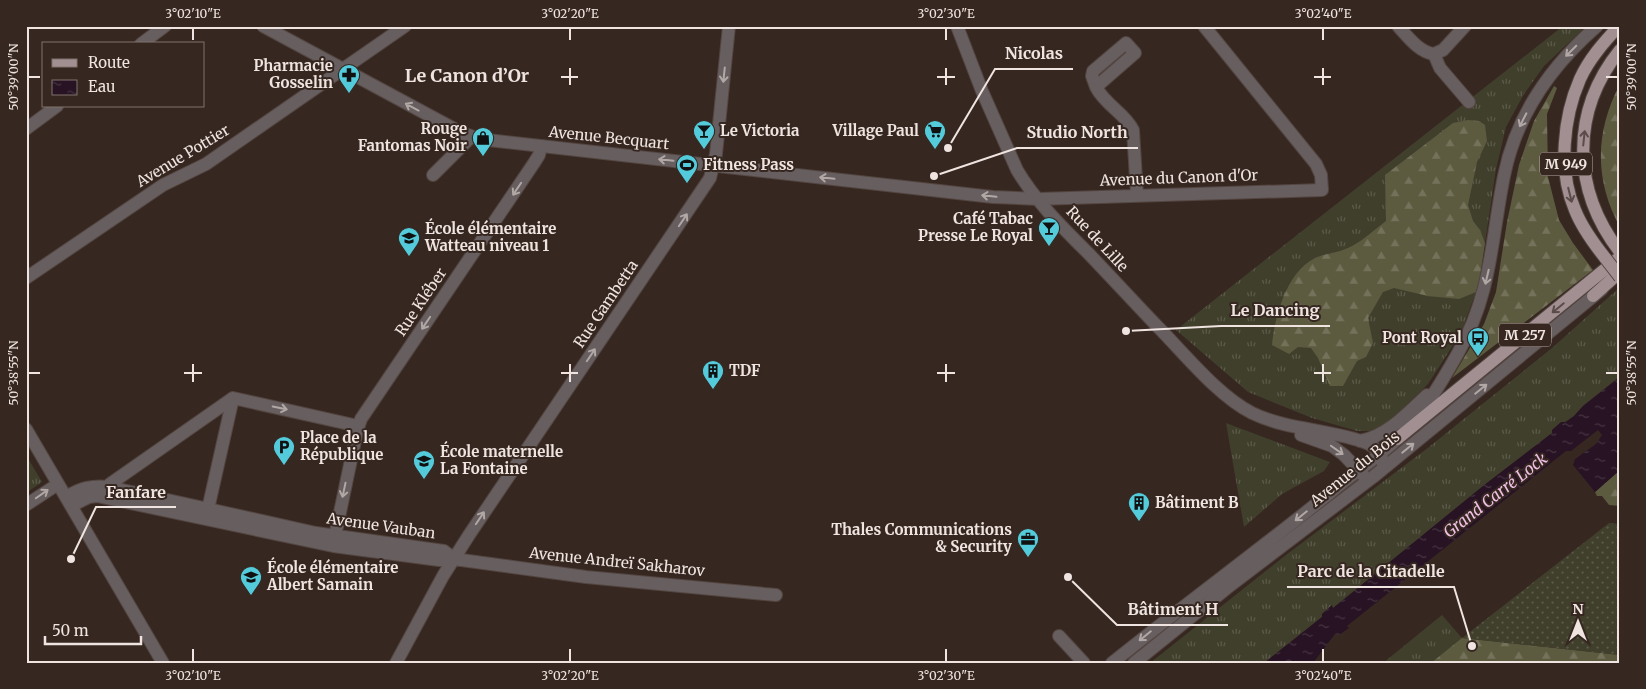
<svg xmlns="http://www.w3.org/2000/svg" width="1646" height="689" font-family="Merriweather,serif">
<defs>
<pattern id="grass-tufts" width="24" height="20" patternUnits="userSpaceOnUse" patternTransform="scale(1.25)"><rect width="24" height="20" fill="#403f2c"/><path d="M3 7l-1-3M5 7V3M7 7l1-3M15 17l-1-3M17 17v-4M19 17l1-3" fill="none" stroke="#5c5b4a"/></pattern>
<pattern id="forest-firs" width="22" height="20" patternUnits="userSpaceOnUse" patternTransform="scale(1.25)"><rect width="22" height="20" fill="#5c5b3f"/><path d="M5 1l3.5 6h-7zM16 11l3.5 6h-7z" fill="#74725a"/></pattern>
<pattern id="garden-dots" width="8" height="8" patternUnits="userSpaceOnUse" patternTransform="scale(1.25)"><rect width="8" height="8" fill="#403f2c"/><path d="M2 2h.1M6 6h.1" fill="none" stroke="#5c5b4a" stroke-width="1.8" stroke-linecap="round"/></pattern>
<pattern id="water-ripples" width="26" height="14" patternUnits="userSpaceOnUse" patternTransform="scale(1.25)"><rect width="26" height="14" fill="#271323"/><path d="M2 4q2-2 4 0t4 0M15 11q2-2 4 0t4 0" fill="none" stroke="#473543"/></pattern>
</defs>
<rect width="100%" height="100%" fill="#362721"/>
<!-- grass -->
<path fill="url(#grass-tufts)" d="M1563,26H1580L1583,29L1544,66L1524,94L1506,127L1496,169L1479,283L1461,333L1428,384L1397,415L1382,427L1373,431H1357L1312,418L1248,392L1176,330Z
M1620,287V376L1583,406L1574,416L1552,430V433L1483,486L1333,609L1331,606L1322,614V617L1264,663H1150L1286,555L1429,447L1552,348Z
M1226,423L1330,462L1324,471L1282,494L1244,527Z
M26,455L42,482L26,493Z
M1442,615L1462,638L1620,655V663H1383Z"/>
<!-- forest -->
<path fill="url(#forest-firs)" d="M1620,84V227C1594,180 1595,131 1620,84Z
M1554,86L1557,88L1547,114L1548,177L1559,220L1573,243L1593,270L1452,378L1484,324L1496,292L1507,222L1519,165L1534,121Z
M1468,120L1479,121L1485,125L1487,141L1477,162L1468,205L1473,221L1480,230L1485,243L1479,283L1476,292L1459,299L1428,296L1394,288L1383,292L1368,318L1373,343L1366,357L1357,361L1343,386H1330L1318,358L1311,348L1298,347L1289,354L1272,345C1275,316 1286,273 1315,258C1326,253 1340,253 1352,246C1364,240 1375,229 1386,221L1385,175L1453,123Z
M1620,470V506L1609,505L1602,496H1597L1595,492Z
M1462,638L1620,655V663H1431Z"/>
<!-- garden -->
<path fill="url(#garden-dots)" d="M1609,523L1620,524V655L1462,638Z"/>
<!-- water -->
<path fill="url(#water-ripples)" d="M1620,377V470L1595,492L1573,465L1575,459L1596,444L1602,435L1598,430L1571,451H1566L1347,626L1349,628L1339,635L1335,634L1313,663H1264L1322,617V614L1332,605L1333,608L1483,486L1552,433V430L1561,422H1566L1574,416L1583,406Z"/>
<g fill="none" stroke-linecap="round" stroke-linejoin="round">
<!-- minor casing -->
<g stroke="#544540" stroke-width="14">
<path id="minor" d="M1398,26C1408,37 1419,52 1434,54L1440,68L1469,102
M141,44L165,26
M1434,54L1443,50L1465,26
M1096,87L1092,76L1093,71L1126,43L1135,53L1096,87C1105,105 1125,113 1133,130L1137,195
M26,129L57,106
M433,175L471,137
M1038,199L1322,190L1321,175L1316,164L1204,26
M26,278L163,185L206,164L405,26
M26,429L163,663
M108,492L110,484L233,398L358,426
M66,497C81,488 92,485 109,487L316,533L444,551L454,559
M26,505L58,484
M71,506L89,497L97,496L333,546L439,560L454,559L586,577L776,595
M206,518L233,398
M333,546L357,431L361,419L534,163L539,155L541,146
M1059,636L1084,663
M396,663L443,576L469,535L710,178L716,154L729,26"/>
</g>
<!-- tertiary casing -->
<g stroke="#544540" stroke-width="14">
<path id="tertiary" d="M263,26L460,132L479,139L993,197L1038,199
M957,26L982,91L1017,170C1036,202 1063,228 1089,254C1112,278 1134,302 1157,326C1184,353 1218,396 1252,413C1289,431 1332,429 1369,444C1379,450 1384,457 1383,468
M1301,435L1332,446L1344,455L1364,476
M1360,441C1386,437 1408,413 1427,395
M1112,663C1184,605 1258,551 1330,493C1356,471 1387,452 1410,426C1429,404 1444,378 1458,353C1492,293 1491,240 1504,176C1516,116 1551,66 1597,26
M1134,663L1227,588L1373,477L1602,289"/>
</g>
<!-- primary casing -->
<g stroke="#544540" stroke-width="14">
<path id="primary" d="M1620,50C1570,112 1572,190 1620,252
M1606,259C1594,244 1582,228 1575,210C1558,171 1563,118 1580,79C1589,59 1604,42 1619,26
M1593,296L1620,272
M1397,439L1620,257"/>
</g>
<!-- minor -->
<use href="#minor" stroke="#665e5f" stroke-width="12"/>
<!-- tertiary -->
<use href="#tertiary" stroke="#665e5f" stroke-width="12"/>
<!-- primary -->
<use href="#primary" stroke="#a18f92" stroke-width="12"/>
<!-- primary-bridge casing -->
<g stroke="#544540" stroke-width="14" stroke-linecap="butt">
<path id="primary-bridge" d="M1606,259L1620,277"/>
</g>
<!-- primary-bridge -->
<use href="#primary-bridge" stroke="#a18f92" stroke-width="12"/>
</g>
<!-- one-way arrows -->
<defs><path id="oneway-shaft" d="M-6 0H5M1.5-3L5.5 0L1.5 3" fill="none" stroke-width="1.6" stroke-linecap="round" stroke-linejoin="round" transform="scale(1.25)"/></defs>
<g stroke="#b1a8a6">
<use href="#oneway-shaft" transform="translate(1571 51) rotate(135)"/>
<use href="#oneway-shaft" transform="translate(724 75) rotate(96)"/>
<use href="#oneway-shaft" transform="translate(412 107) rotate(-152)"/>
<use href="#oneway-shaft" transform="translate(1523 120) rotate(117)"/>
<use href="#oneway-shaft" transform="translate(666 160) rotate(-174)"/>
<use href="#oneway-shaft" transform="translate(827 178) rotate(-174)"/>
<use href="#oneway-shaft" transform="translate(517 189) rotate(124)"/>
<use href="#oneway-shaft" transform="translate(989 196) rotate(-174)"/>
<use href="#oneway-shaft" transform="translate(683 220) rotate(-56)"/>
<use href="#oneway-shaft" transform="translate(1487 277) rotate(103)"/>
<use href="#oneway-shaft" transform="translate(426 323) rotate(124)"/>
<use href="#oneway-shaft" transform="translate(591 355) rotate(-56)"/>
<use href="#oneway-shaft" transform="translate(1481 389) rotate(-39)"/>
<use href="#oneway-shaft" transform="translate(280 408) rotate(12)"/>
<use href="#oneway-shaft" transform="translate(1408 448) rotate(-39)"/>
<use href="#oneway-shaft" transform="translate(1337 450) rotate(35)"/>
<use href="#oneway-shaft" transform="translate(344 490) rotate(102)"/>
<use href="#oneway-shaft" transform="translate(42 494) rotate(-35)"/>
<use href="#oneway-shaft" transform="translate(1301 516) rotate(141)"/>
<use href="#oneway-shaft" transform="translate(480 518) rotate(-56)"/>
<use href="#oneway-shaft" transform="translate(1145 636) rotate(141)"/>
</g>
<g stroke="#5b4b49">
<use href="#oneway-shaft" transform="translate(1584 138) rotate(-84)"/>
<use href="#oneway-shaft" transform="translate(1570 195) rotate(76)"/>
<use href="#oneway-shaft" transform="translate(1558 308) rotate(141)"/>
</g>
<!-- ticks -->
<path fill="none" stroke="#efe4e0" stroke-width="2" d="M193,28V40M570,28V40M946,28V40M1323,28V40M570,68V85M946,68V85M1323,68V85M28,77H40M561,77H578M937,77H955M1314,77H1331M1606,77H1618M193,364V382M570,364V382M946,364V382M1323,364V382M28,373H40M184,373H202M561,373H578M937,373H955M1314,373H1331M1606,373H1618M193,649V662M570,649V662M946,649V662M1323,649V662"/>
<!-- icons -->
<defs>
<g id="pharmacy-pin" transform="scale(1.125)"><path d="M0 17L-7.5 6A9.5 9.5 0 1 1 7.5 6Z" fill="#53cbda" stroke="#362721"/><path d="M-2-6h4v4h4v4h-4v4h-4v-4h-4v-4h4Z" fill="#111"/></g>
<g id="bar-pin" transform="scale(1.125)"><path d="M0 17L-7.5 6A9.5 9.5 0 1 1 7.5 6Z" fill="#53cbda" stroke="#362721"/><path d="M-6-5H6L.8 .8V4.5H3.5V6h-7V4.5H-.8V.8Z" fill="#111"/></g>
<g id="supermarket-pin" transform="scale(1.125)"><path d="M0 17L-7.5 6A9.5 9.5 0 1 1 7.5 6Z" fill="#53cbda" stroke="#362721"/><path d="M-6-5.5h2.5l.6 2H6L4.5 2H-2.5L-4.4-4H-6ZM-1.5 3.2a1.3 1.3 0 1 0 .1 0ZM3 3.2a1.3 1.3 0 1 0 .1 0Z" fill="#111"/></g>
<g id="shop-pin" transform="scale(1.125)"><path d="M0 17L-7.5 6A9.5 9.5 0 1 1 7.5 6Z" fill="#53cbda" stroke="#362721"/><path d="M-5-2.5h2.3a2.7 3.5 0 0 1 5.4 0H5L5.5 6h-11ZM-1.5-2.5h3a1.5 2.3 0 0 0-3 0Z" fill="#111"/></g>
<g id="stadium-pin" transform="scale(1.125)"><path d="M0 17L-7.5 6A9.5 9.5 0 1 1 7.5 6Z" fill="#53cbda" stroke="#362721"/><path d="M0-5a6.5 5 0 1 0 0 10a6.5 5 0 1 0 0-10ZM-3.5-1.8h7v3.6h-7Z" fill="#111"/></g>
<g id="school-pin" transform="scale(1.125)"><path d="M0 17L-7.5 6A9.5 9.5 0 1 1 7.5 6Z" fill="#53cbda" stroke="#362721"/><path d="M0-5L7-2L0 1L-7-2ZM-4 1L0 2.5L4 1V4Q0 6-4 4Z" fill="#111"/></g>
<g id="bus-pin" transform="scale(1.125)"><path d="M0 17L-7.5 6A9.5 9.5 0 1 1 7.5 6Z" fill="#53cbda" stroke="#362721"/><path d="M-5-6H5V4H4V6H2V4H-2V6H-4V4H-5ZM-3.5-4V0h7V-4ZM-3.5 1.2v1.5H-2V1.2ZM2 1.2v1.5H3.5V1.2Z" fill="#111"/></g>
<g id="building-pin" transform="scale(1.125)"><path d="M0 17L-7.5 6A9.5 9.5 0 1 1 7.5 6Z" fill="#53cbda" stroke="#362721"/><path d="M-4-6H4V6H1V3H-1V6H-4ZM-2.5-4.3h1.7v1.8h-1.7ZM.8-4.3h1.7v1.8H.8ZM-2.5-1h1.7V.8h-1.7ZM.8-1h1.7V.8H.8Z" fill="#111"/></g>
<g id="parking-pin" transform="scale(1.125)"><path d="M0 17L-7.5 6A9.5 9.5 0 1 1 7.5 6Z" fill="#53cbda" stroke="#362721"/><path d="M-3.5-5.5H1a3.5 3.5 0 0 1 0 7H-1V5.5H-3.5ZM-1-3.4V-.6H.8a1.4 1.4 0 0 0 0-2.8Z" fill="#111"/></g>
<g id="office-pin" transform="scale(1.125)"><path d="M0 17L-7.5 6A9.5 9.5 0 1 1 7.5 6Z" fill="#53cbda" stroke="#362721"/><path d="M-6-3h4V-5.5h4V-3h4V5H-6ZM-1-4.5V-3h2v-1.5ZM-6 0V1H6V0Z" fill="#111"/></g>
</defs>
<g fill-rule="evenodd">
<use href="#pharmacy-pin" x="349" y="75"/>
<use href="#bar-pin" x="704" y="131"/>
<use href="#supermarket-pin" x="935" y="131"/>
<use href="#shop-pin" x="483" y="138"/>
<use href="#stadium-pin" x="687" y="165"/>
<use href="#bar-pin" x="1049" y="228"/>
<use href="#school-pin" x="409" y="238"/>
<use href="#bus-pin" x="1478" y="338"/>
<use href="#building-pin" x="713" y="371"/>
<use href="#parking-pin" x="284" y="447"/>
<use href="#school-pin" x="424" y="461"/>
<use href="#building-pin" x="1139" y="503"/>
<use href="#office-pin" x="1028" y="539"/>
<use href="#school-pin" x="251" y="577"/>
</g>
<g text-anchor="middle" stroke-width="4" stroke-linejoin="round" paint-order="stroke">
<!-- shield labels -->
<g fill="#362721" stroke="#b8aba7" stroke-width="1">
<rect x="1540" y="152.5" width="52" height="23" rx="4"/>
<rect x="1499" y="323.5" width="52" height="23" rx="4"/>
</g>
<g font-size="14" font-weight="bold" fill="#efe4e0">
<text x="1566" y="169">M 949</text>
<text x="1525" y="340">M 257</text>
</g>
<!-- poi labels -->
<g font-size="15" font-weight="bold" fill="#efe4e0" stroke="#362721" text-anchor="start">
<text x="333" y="71" text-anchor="end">Pharmacie<tspan x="333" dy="17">Gosselin</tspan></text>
<text x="467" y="134" text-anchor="end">Rouge<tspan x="467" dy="17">Fantomas Noir</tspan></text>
<text x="720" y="136">Le Victoria</text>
<text x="919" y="136" text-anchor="end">Village Paul</text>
<text x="703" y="170">Fitness Pass</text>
<text x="1033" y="224" text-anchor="end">Café Tabac<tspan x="1033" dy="17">Presse Le Royal</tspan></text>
<text x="425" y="234">École élémentaire<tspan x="425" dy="17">Watteau niveau 1</tspan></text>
<text x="1462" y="343" text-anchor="end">Pont Royal</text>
<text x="729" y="376">TDF</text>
<text x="300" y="443">Place de la<tspan x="300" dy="17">République</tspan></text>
<text x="440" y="457">École maternelle<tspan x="440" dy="17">La Fontaine</tspan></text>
<text x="1155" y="508">Bâtiment B</text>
<text x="1012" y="535" text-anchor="end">Thales Communications<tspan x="1012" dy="17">&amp; Security</tspan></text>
<text x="267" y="573">École élémentaire<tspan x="267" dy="17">Albert Samain</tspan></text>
</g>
<!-- street labels -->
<g font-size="15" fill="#efe4e0" stroke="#362721">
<text transform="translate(609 138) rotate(6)" y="5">Avenue Becquart</text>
<text transform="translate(183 156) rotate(-31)" y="5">Avenue Pottier</text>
<text transform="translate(1179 178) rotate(-2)" y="5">Avenue du Canon d'Or</text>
<text transform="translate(1097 239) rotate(47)" y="5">Rue de Lille</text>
<text transform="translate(421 302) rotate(-56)" y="5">Rue Kléber</text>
<text transform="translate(606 304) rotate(-56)" y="5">Rue Gambetta</text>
<text transform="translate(1355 469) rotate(-39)" y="5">Avenue du Bois</text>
<text transform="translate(381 526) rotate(8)" y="5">Avenue Vauban</text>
<text transform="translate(617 562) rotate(6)" y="5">Avenue Andreï Sakharov</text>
</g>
<!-- water labels -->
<g font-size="16" font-style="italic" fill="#f1c0e6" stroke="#362721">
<text transform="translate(1495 495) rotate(-38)" y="6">Grand Carré Lock</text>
</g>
<!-- quarter labels -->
<g font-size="18" font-weight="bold" fill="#efe4e0" stroke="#362721">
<text x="467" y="82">Le Canon d’Or</text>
</g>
</g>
<!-- callouts -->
<path fill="none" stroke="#efe4e0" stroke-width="2" d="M948 148L995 69H1073M934 176L1017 148H1138M1126 331L1221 326H1330M71 559L96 507H176M1472 646L1454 587H1287M1068 577L1117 625H1228"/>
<g fill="#efe4e0" stroke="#362721" stroke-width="2">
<circle cx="948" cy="148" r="5"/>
<circle cx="934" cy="176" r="5"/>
<circle cx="1126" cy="331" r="5"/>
<circle cx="71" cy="559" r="5"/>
<circle cx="1472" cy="646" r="5"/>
<circle cx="1068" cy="577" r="5"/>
</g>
<g font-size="16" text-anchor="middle" font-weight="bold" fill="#efe4e0" stroke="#362721" stroke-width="4" stroke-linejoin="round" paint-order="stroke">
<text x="1034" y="59">Nicolas</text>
<text x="1077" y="138">Studio North</text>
<text x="1275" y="316">Le Dancing</text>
<text x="136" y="498">Fanfare</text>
<text x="1371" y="577">Parc de la Citadelle</text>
<text x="1173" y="615">Bâtiment H</text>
</g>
<!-- border -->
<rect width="1646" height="689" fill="none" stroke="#362721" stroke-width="55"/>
<!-- legend -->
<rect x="42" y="42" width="162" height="65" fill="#362721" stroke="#80736d"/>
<rect x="52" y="59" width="25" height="8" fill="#a18f92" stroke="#80736d"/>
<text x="88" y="68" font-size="15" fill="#efe4e0">Route</text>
<rect x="52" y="80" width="25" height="15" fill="url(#water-ripples)" stroke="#80736d"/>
<text x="88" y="92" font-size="15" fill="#efe4e0">Eau</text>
<!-- north arrow -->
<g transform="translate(1578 622)" stroke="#362721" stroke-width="4" paint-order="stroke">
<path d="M0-4L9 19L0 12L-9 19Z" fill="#efe4e0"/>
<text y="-8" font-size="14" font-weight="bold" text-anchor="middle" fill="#efe4e0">N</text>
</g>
<!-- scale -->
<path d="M45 636v8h96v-8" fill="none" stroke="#efe4e0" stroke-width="2.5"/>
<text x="52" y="636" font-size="15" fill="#efe4e0" stroke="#362721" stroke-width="4" paint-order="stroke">50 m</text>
<rect x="28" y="28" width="1590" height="634" fill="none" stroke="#efe4e0" stroke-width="2"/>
<g font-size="12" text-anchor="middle" fill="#efe4e0">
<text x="193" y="18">3°02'10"E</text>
<text x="570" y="18">3°02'20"E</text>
<text x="946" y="18">3°02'30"E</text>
<text x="1323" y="18">3°02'40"E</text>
<text transform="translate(14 77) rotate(-90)" y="4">50°39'00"N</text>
<text transform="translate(1632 77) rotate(-90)" y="4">50°39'00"N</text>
<text transform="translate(14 373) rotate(-90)" y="4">50°38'55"N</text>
<text transform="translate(1632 373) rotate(-90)" y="4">50°38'55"N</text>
<text x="193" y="680">3°02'10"E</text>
<text x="570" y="680">3°02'20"E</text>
<text x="946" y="680">3°02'30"E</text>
<text x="1323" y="680">3°02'40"E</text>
</g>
</svg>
